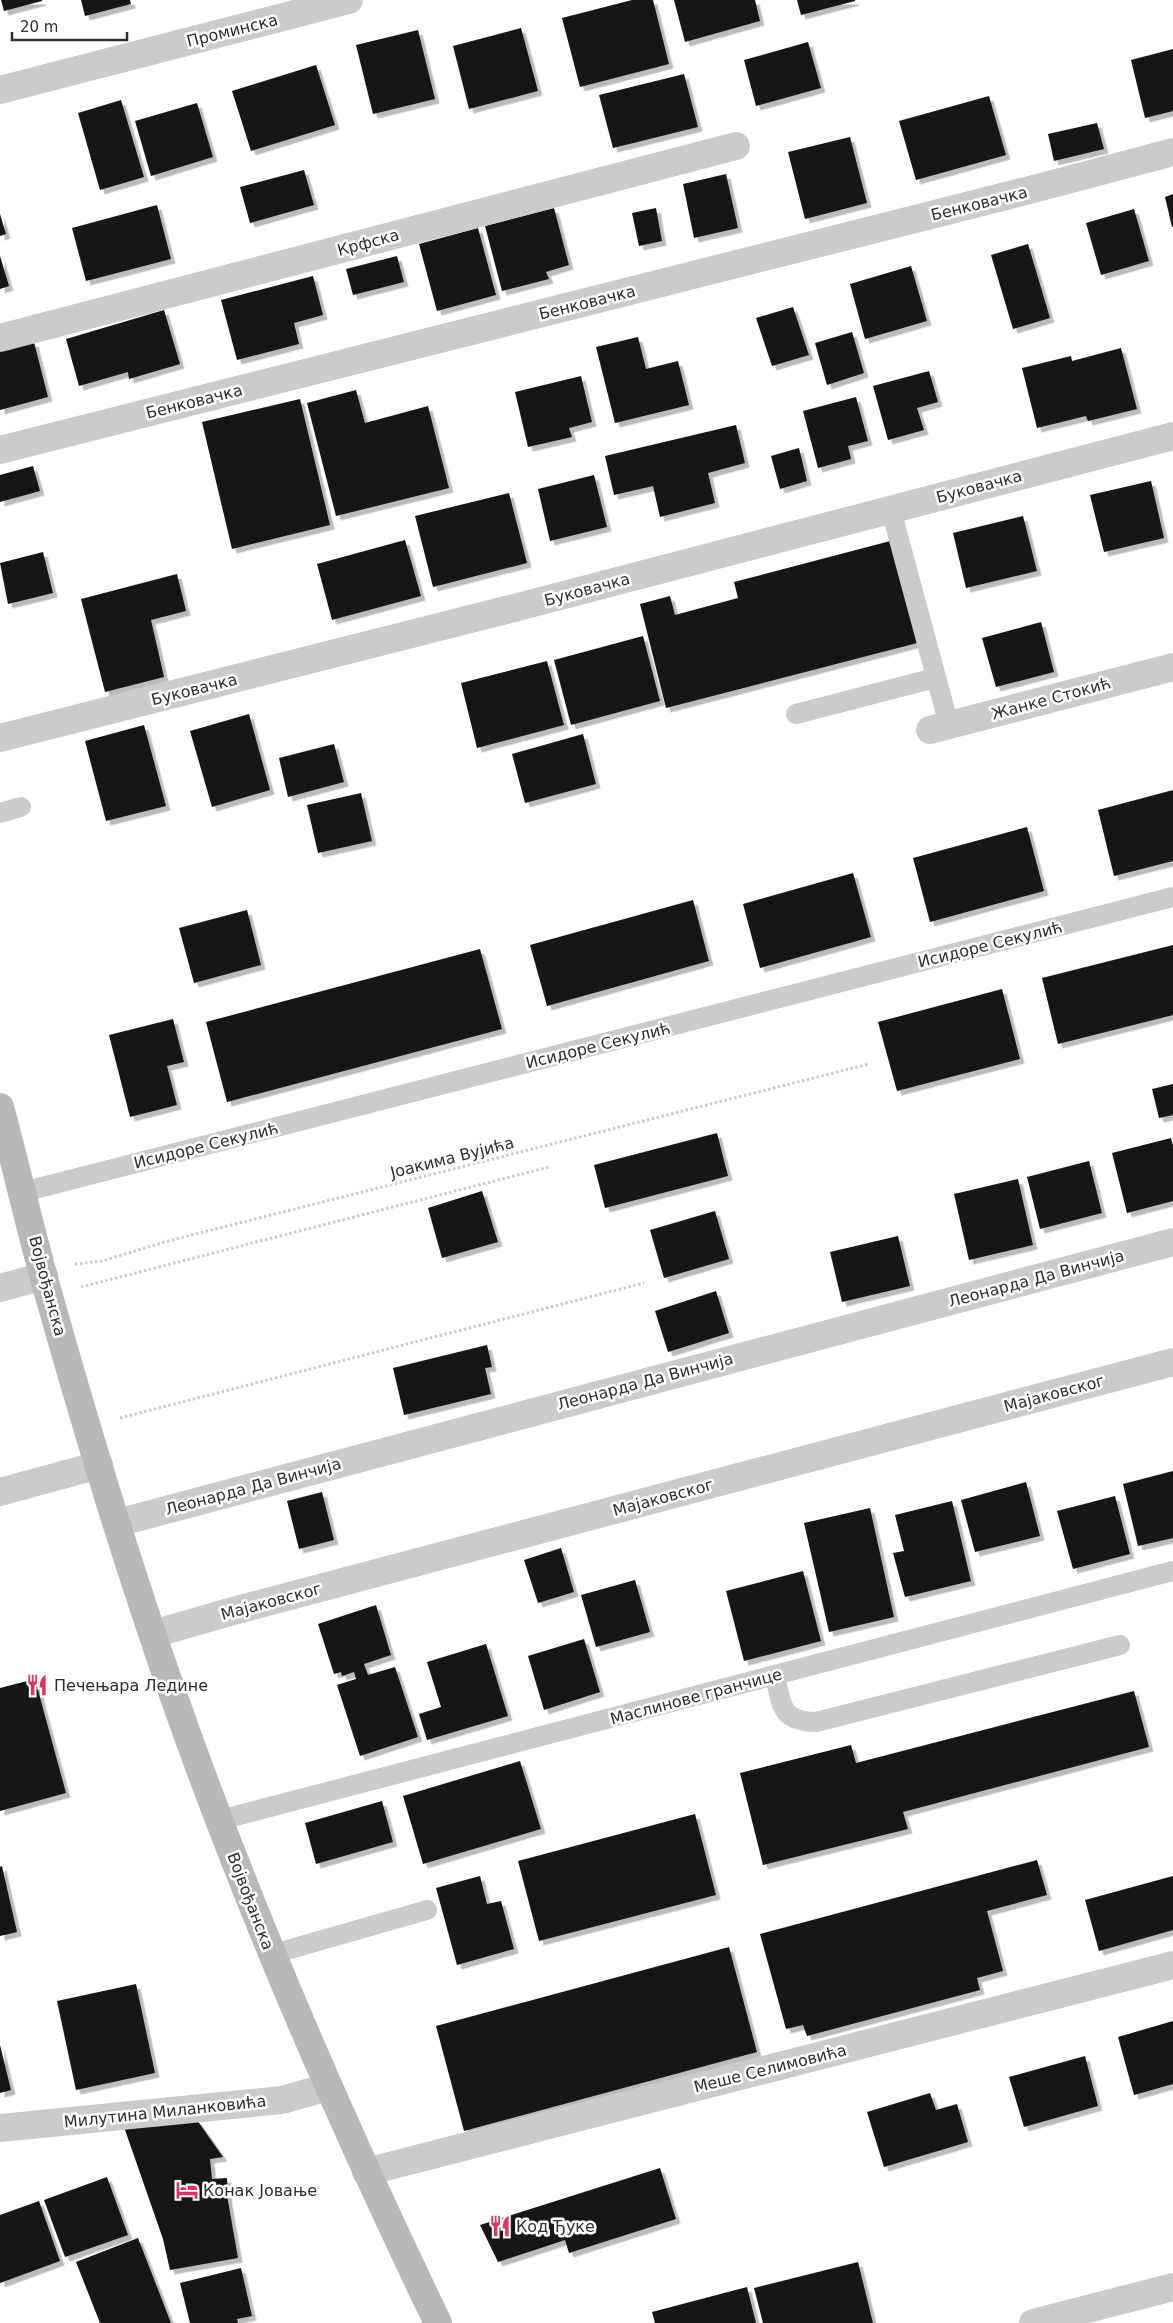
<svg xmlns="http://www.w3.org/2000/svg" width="1173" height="2323" font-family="'DejaVu Sans',sans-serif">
<defs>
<filter id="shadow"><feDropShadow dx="4.5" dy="4.5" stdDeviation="0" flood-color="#0004"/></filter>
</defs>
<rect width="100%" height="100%" fill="#fff"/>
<!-- building -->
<path fill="#151515" filter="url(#shadow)" d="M1,0H42V1L4,11Z
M81,0H130L131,4L85,16Z
M632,0H653L669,64L580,87L562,18Z
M674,0H755L760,21L685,42Z
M797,0H855V1L801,15Z
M521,28L538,91L469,109L453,46Z
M418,30L435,99L373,114L356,45Z
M808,42L821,88L756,106L744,60Z
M1173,49V111L1145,118L1131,60Z
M316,65L335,125L251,151L232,91Z
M684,74L698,127L613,148L599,95Z
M989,96L1006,155L916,180L899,121Z
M121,100L144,177L100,190L78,113Z
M197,103L213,157L151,176L135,121Z
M1097,123L1104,149L1054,161L1048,134Z
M850,137L867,203L805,219L788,152Z
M304,170L314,205L250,223L240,187Z
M726,174L738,228L694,238L683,184Z
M1173,194V227H1172L1165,197Z
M157,205L171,259L86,281L72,228Z
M554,208L569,265L546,272L549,279L502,291L485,226Z
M656,208L662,241L639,246L632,213Z
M1134,209L1149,261L1101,275L1086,223Z
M0,214L6,234L0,236Z
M478,228L496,295L437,311L419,244Z
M1028,244L1050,318L1013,329L991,255Z
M0,256L9,286L0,289Z
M397,256L404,282L353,295L346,269Z
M911,266L927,321L865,339L850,284Z
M313,276L323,315L294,323L299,344L237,360L221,300Z
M793,307L809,355L772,366L756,318Z
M164,310L180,364L129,379L128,372L79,386L66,339Z
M852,332L864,373L827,385L815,343Z
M638,337L646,369L678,361L689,405L615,423L596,347Z
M34,342L48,397L0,410V351Z
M1121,348L1137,409L1088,421L1086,416L1037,428L1022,368L1071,356L1072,361Z
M929,371L938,402L917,408L924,430L888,440L873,386Z
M581,376L592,422L569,428L572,437L528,447L515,392Z
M356,390L365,423L428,406L449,488L336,516L307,403Z
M856,397L868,441L848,446L851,459L818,468L803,411Z
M300,399L330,525L232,549L202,422Z
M736,425L745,463L708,473L715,503L660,517L653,486L614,495L605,456Z
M799,448L807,481L780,489L771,456Z
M33,466L40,491L0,502V475Z
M594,475L607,527L550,541L538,489Z
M1151,481L1164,538L1104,552L1090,495Z
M509,493L527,563L433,587L415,516Z
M1023,516L1037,571L966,588L953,533Z
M405,540L421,596L332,620L317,564Z
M894,540L921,642L666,708L640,604L670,596L675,615L738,598L734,582Z
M43,552L53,593L8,604L0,563Z
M177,574L186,611L151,620L164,677L105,692L81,599Z
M1041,622L1054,672L996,687L982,638Z
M643,636L660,701L571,725L554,660Z
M547,661L564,725L477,748L461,683Z
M249,714L270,790L212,807L190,731Z
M144,725L166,806L106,821L85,741Z
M583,734L596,784L525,803L512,754Z
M334,744L344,782L288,797L279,758Z
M1173,790V861L1114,876L1098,810Z
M361,793L372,841L318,853L307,805Z
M1027,827L1044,891L930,922L913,858Z
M853,873L871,937L760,968L743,904Z
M693,900L709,961L547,1006L530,945Z
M247,910L261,965L194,983L179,928Z
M1173,945V1015L1058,1044L1042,978Z
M480,949L502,1029L227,1102L206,1022Z
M1002,989L1020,1059L897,1091L878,1022Z
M173,1019L184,1062L167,1066L177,1105L130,1117L109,1035Z
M1173,1084V1115L1159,1118L1152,1089Z
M717,1133L728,1176L605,1208L594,1165Z
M1171,1138L1173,1146V1201L1127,1213L1112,1153Z
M1089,1161L1102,1213L1040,1229L1027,1177Z
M1018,1179L1033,1245L969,1260L954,1194Z
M482,1191L498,1242L442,1258L428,1208Z
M715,1211L729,1259L664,1278L650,1230Z
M898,1236L910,1286L842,1302L830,1252Z
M716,1291L729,1333L668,1352L655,1311Z
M487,1345L492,1367L485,1368L491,1394L404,1415L393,1368Z
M1173,1471V1538L1138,1546L1123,1484Z
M1026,1482L1040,1536L975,1552L961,1500Z
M322,1492L334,1540L299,1549L287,1501Z
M1115,1496L1130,1554L1073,1569L1057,1511Z
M952,1501L971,1581L905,1597L893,1553L904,1551L895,1515Z
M870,1508L894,1617L829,1632L804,1523Z
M561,1548L574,1592L538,1603L524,1560Z
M803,1571L821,1641L744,1661L726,1591Z
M635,1580L650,1632L596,1647L581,1595Z
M376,1605L391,1655L364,1664L368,1675L395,1667L418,1737L360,1756L337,1685L356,1679L354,1672L342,1676L341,1672L334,1674L318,1624Z
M584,1639L600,1692L544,1710L528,1656Z
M486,1644L508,1716L427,1740L419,1714L441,1707L427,1662Z
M35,1679L66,1793L0,1811V1688Z
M1134,1691L1149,1747L903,1812L908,1829L763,1865L740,1773L851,1745L856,1763Z
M520,1761L541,1829L423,1864L403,1796Z
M382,1801L393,1842L316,1864L305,1823Z
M695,1814L716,1895L539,1941L518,1861Z
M1037,1860L1047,1895L987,1911L1003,1971L977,1978L980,1990L807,2036L803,2025L786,2029L760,1934Z
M2,1866L17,1932L0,1936V1867Z
M480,1876L487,1904L501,1901L514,1949L457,1965L436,1888Z
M1173,1876V1930L1099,1951L1085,1900Z
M729,1947L757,2052L464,2131L436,2026Z
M136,1984L155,2073L76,2090L57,2001Z
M1173,2021V2084L1134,2095L1118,2037Z
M0,2045L11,2090L0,2093Z
M1085,2056L1098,2106L1024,2127L1009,2077Z
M930,2093L936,2110L957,2104L968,2142L884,2167L867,2112Z
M197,2120L223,2157L210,2159L212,2179L227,2178L228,2201L238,2258L170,2270L163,2239L124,2127Z
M660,2168L676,2219L569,2253L565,2240L498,2262L480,2225Z
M107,2177L128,2235L65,2257L44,2200Z
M39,2201L60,2261L0,2283V2215Z
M138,2238L171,2323H100L76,2262Z
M858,2262L873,2323H763L754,2288Z
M241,2268L252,2316L237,2319L238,2323H190L180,2283Z
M747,2287L756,2323H655L652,2312Z"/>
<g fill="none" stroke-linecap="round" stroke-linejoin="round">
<!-- path -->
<path stroke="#cbcbcb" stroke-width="3" stroke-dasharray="2.5 2.5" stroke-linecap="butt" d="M75,1264L102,1261L168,1241L869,1064
M81,1287L549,1167
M120,1418L644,1283"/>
<!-- lane -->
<path stroke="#cbcbcb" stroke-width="20" d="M891,510L949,725
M796,714L935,678
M0,813L21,807
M23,1192L1173,897
M775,1675C782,1706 780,1721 816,1722L1120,1645
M220,1820L1173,1571
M273,1954L427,1910"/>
<!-- street -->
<path stroke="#cbcbcb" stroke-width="28" d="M0,90L349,0
M0,338L736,146
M0,450L1026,191L1173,152
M930,730L1173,667
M0,738L518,607L1173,436
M0,1288L44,1276
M0,1492L99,1465
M117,1523L1173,1242
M153,1634L233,1611L1173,1362
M0,2128L282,2100L328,2087
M366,2172L1173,1965
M1033,2323L1173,2287"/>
<!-- secondary -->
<path stroke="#b8b8b8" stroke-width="28" d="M0,1107C17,1170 31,1233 49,1296C87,1431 128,1567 175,1700C250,1913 340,2120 438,2323"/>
</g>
<!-- icons -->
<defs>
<g id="restaurant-bare" transform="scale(1.725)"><path d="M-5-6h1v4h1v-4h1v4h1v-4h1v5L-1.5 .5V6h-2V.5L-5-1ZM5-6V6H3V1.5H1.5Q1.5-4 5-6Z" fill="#e6305d" stroke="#fff" stroke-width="2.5" paint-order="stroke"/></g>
<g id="hotel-bare" transform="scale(1.725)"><path d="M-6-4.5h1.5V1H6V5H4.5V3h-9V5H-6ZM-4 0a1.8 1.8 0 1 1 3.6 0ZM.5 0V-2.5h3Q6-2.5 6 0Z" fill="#e6305d" stroke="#fff" stroke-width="2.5" paint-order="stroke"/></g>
</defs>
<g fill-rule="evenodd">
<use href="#restaurant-bare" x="37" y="1685"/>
<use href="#hotel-bare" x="187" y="2190"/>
<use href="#restaurant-bare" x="500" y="2226"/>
</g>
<g text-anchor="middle" stroke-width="5" stroke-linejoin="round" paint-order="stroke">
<!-- street labels -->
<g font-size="16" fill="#2e2e2e" stroke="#fff">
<text transform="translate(232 30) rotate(-14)" y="6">Проминска</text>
<text transform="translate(979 203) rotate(-14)" y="6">Бенковачка</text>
<text transform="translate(368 242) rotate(-15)" y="6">Крфска</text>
<text transform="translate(587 302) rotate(-14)" y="6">Бенковачка</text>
<text transform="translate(194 401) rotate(-14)" y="6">Бенковачка</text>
<text transform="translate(979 486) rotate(-15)" y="6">Буковачка</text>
<text transform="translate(587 589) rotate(-15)" y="6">Буковачка</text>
<text transform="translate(194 689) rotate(-14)" y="6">Буковачка</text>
<text transform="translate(1051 698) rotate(-15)" y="6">Жанке Стокић</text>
<text transform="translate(990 944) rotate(-14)" y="6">Исидоре Секулић</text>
<text transform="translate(598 1045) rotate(-14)" y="6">Исидоре Секулић</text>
<text transform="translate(206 1145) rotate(-14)" y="6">Исидоре Секулић</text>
<text transform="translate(452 1157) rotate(-14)" y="6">Јоакима Вујића</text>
<text transform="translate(1036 1278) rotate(-15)" y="6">Леонарда Да Винчија</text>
<text transform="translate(48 1286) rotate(75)" y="6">Војвођанска</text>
<text transform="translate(645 1381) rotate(-15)" y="6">Леонарда Да Винчија</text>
<text transform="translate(1054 1393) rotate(-15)" y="6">Мајаковског</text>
<text transform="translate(253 1486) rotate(-15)" y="6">Леонарда Да Винчија</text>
<text transform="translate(663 1497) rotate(-15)" y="6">Мајаковског</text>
<text transform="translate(271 1601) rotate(-15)" y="6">Мајаковског</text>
<text transform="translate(696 1696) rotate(-15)" y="6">Маслинове гранчице</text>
<text transform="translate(251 1901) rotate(69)" y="6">Војвођанска</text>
<text transform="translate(770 2068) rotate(-14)" y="6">Меше Селимовића</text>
<text transform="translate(165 2111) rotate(-6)" y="6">Милутина Миланковића</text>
</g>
<!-- poi labels -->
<g font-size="16" fill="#2e2e2e" stroke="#fff" text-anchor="start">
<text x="54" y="1691">Печењара Ледине</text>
<text x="203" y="2196">Конак Јовање</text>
<text x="516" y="2232">Код Ђуке</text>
</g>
</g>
<!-- scale -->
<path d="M12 32v8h115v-8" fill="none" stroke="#2e2e2e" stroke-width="2.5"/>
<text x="20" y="32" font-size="15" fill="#2e2e2e" stroke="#ffffff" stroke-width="4" paint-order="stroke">20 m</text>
</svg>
